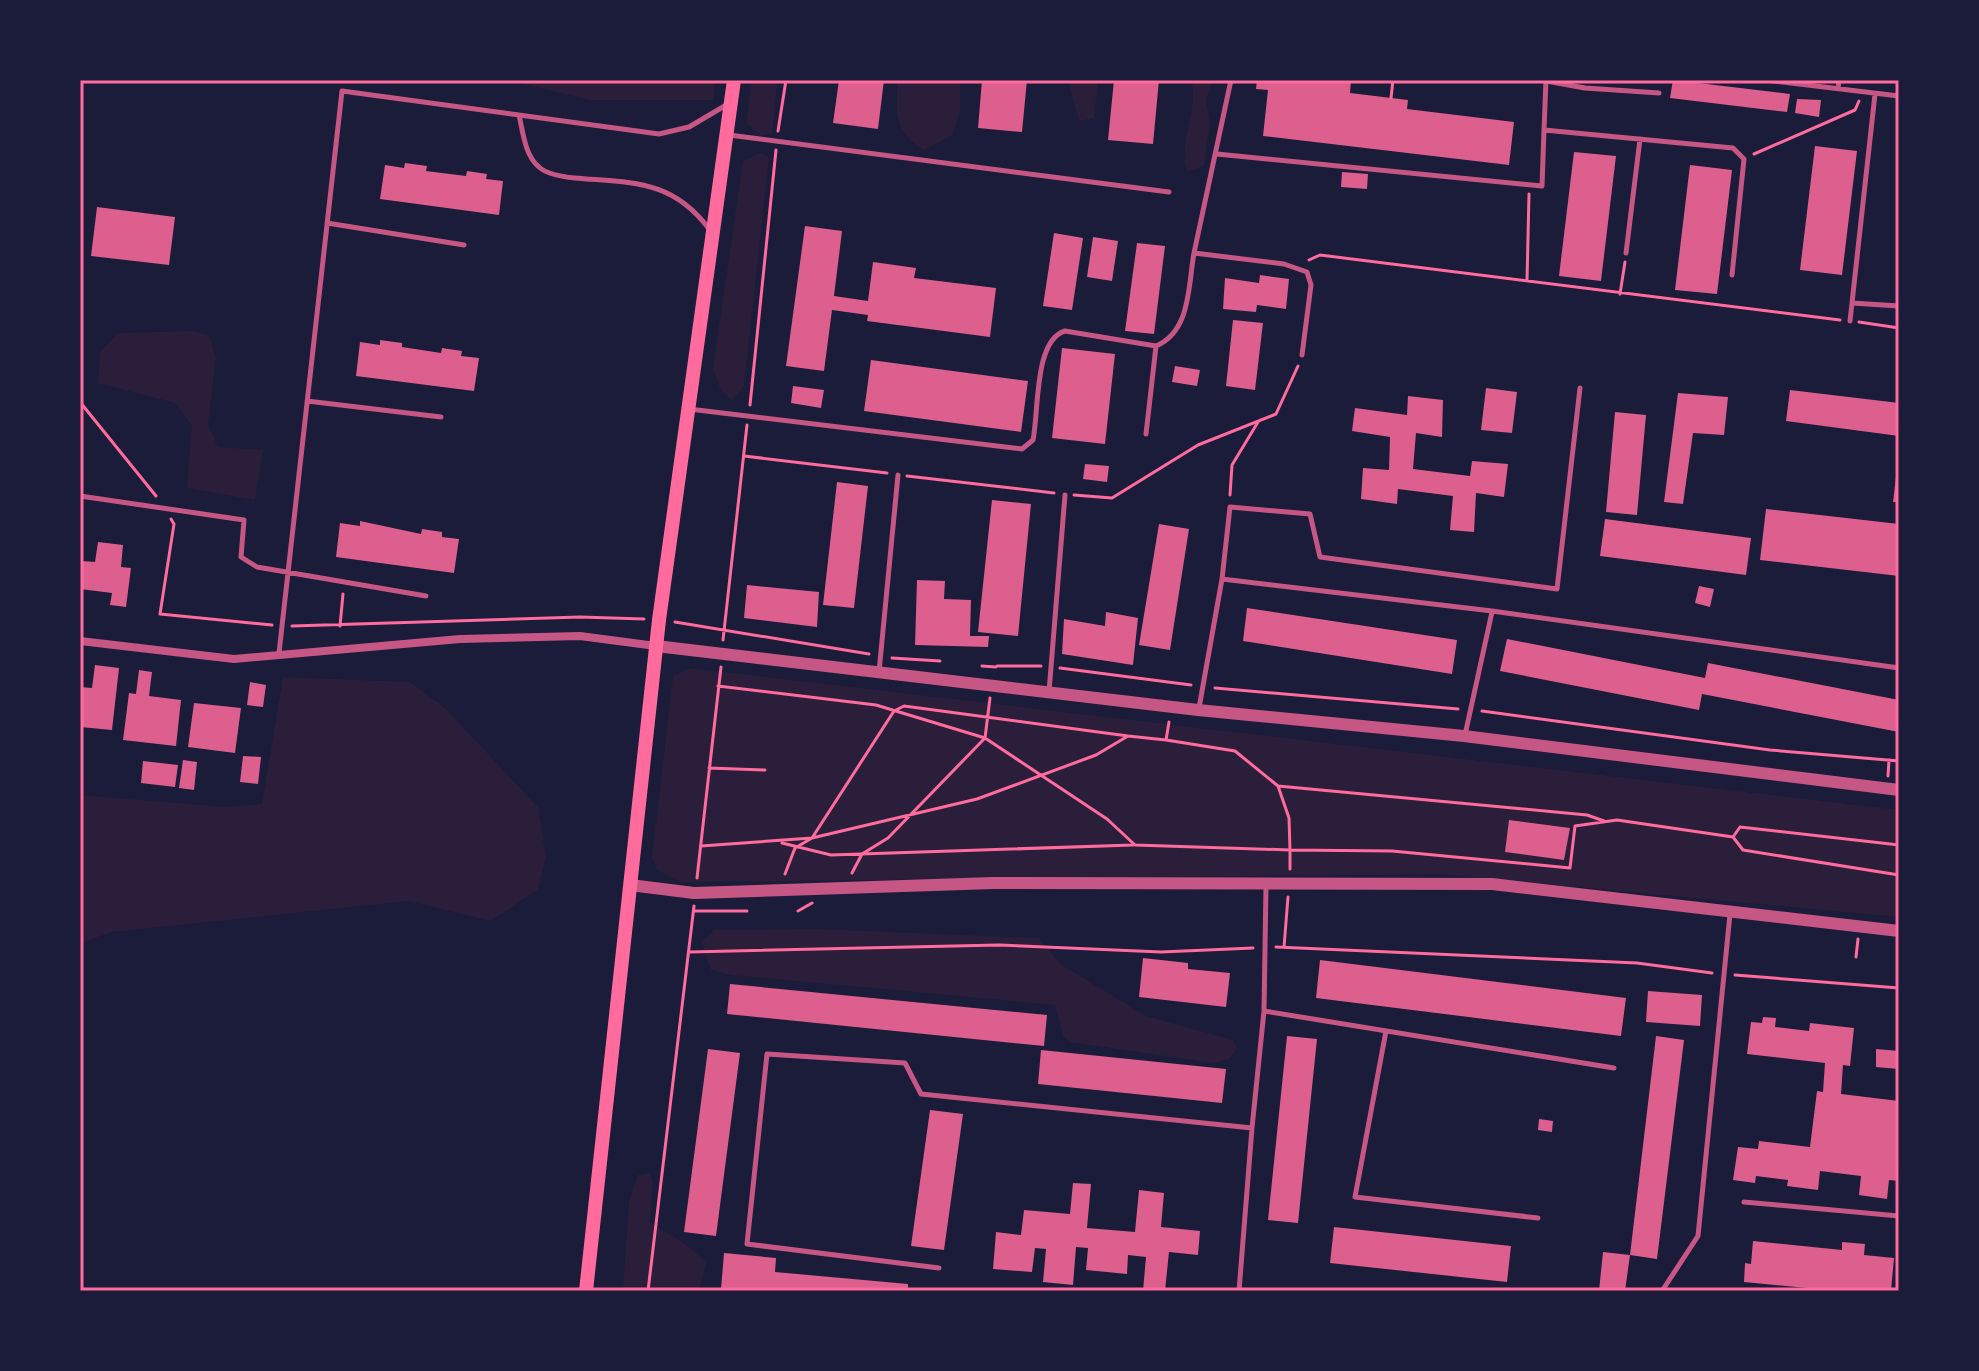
<svg xmlns="http://www.w3.org/2000/svg" width="1979" height="1371" font-family="'Source Serif 4',serif">
<rect width="100%" height="100%" fill="#1b1b3a"/>
<!-- green -->
<path fill="#2a1e3b" d="M508,80H716L713,100H589Z
M752,80H778L772,133L762,136L746,123Z
M898,80H960V110L953,135L924,150C894,132 895,112 898,80Z
M1068,80H1098L1094,118L1079,121Z
M1191,80H1213L1206,99L1210,122L1204,166L1188,172C1176,143 1200,110 1191,80Z
M761,153L769,158L744,386L732,400L721,391L713,368L743,161Z
M192,331L209,335L216,358L208,424L218,447L263,450L255,500L187,488L192,426L175,403L98,383L100,352L118,333Z
M689,668L1899,810V917L1439,874L680,882L657,870L652,857L673,677Z
M283,677L410,682L445,708L538,807L546,857L538,889L491,921L408,901L112,932L80,943V795L225,807L262,804Z
M817,929L1039,938L1060,964L1146,1016L1233,1040L1237,1049L1229,1059L1213,1063L1070,1042L1063,1036L1055,1005L732,975L711,970L702,942L714,930Z
M649,1173L653,1182L649,1222L684,1243L706,1262L699,1291H623L629,1202L638,1175Z"/>
<!-- building -->
<path fill="#dd5f8e" d="M839,80H884L878,129L833,123Z
M982,80H1027L1022,132L978,128Z
M1114,80H1159L1153,144L1108,140Z
M1257,80H1351L1350,93L1408,100L1407,109L1514,122L1509,165L1263,136L1268,90L1256,89Z
M1673,80L1790,94L1787,112L1670,98Z
M1797,99L1821,100L1819,117L1795,113Z
M1815,146L1857,151L1842,275L1800,270Z
M1574,152L1616,156L1601,281L1559,276Z
M405,163L427,166L426,171L466,176L467,171L487,174L486,179L503,181L499,215L380,199L385,165L404,168Z
M1690,165L1732,170L1717,294L1675,290Z
M1342,172L1368,174L1367,189L1341,187Z
M97,207L175,217L169,265L91,256Z
M805,226L842,231L834,296L868,301L873,262L916,268L914,278L996,288L990,337L867,321L868,315L832,310L824,371L786,366Z
M1054,233L1083,238L1072,310L1043,306Z
M1093,237L1118,241L1112,281L1087,277Z
M1137,243L1165,246L1154,334L1125,331Z
M1260,275L1289,279L1286,309L1257,305L1256,312L1223,309L1225,278L1259,283Z
M1233,320L1263,323L1255,390L1226,386Z
M380,340L402,343V347L441,353L442,348L462,351L461,356L479,358L474,391L356,376L360,342L380,345Z
M1062,348L1115,354L1105,444L1052,438Z
M871,360L1028,381L1021,432L864,411Z
M1175,366L1200,370L1197,386L1172,382Z
M793,386L824,390L821,408L791,403Z
M1486,388L1517,392L1512,433L1481,430Z
M1790,390L1899,403V436L1786,421Z
M1678,393L1728,397L1724,435L1693,433L1683,504L1664,502Z
M1408,396L1443,400L1442,437L1416,433L1413,469L1470,476L1472,461L1508,464L1504,497L1476,493L1474,532L1450,530L1453,496L1398,489L1397,504L1361,499L1363,468L1389,470L1390,437L1352,431L1355,408L1407,415Z
M1615,412L1646,415L1637,515L1606,512Z
M1085,464L1109,466L1107,482L1083,479Z
M1896,477L1899,478V502H1893Z
M837,482L868,486L854,608L823,605Z
M992,500L1031,504L1018,636L978,632Z
M1766,509L1899,524V576L1760,560Z
M1605,519L1751,538L1746,575L1600,556Z
M360,521L421,534L422,529L442,532V537L459,539L454,573L336,557L340,523L360,526Z
M1159,524L1189,529L1170,650L1139,645Z
M98,542L123,545L121,567L131,568L126,607L110,605L112,593L80,589L82,561L95,562Z
M917,580L945,581L944,599L971,600L970,636H989L988,647L915,645Z
M747,585L819,592L817,627L744,618Z
M1699,586L1714,589L1710,607L1695,603Z
M1247,608L1457,640L1452,674L1243,641Z
M1106,612L1138,618L1133,665L1062,654L1064,619L1105,626Z
M1507,639L1705,678L1708,663L1899,700V732L1702,694L1699,710L1500,671Z
M95,665L119,668L112,730L80,727V687L92,688Z
M139,670L152,672L149,696L181,700L176,746L123,740L129,693L136,694Z
M250,682L266,685L263,707L247,705Z
M194,703L241,708L235,753L188,747Z
M243,756L261,757L258,784L240,782Z
M183,760L197,762L194,790L179,788Z
M143,761L178,765L175,787L141,783Z
M1509,820L1570,828L1564,860L1505,852Z
M1143,958L1188,963V969L1230,973L1226,1007L1139,997Z
M1320,960L1626,998L1621,1036L1316,998Z
M730,984L1047,1015L1044,1046L727,1014Z
M1648,991L1702,995L1700,1026L1646,1022Z
M1763,1017L1776,1018L1775,1027L1809,1031L1810,1023L1854,1028L1850,1066L1843,1065L1841,1094L1899,1101V1181L1889,1180L1887,1199L1859,1195L1861,1176L1820,1171L1818,1190L1787,1186L1788,1180L1756,1176L1755,1183L1733,1180L1738,1147L1758,1149L1759,1141L1810,1147L1817,1091L1823,1092L1825,1063L1747,1054L1751,1022L1762,1023Z
M1287,1036L1317,1039L1298,1223L1268,1220Z
M1656,1036L1684,1040L1657,1259L1630,1255Z
M708,1049L740,1053L716,1236L684,1232Z
M1876,1049L1899,1051L1898,1069L1876,1067Z
M1041,1050L1226,1069L1222,1103L1038,1084Z
M930,1110L963,1114L944,1250L911,1246Z
M1539,1119L1553,1121L1552,1132L1538,1130Z
M1073,1183L1091,1184L1087,1228L1135,1232L1139,1190L1164,1193L1161,1227L1200,1231L1198,1255L1169,1252L1165,1291H1143L1146,1257L1128,1255L1127,1274L1086,1270L1088,1248L1076,1247L1073,1285L1043,1282L1046,1249L1035,1248L1032,1272L993,1269L996,1232L1021,1235L1024,1210L1070,1214Z
M1334,1227L1511,1246L1507,1282L1330,1263Z
M1753,1241L1842,1250V1242L1865,1244L1864,1255L1894,1258L1891,1291H1839L1744,1282L1745,1263L1751,1264Z
M1603,1252L1630,1255L1625,1291H1599Z
M724,1253L776,1258L775,1272L908,1284V1291L721,1289Z"/>
<g fill="none" stroke-linecap="round" stroke-linejoin="round">
<!-- path -->
<path stroke="#ff6b9d" stroke-width="3" d="M1391,98L1393,80
M778,131L786,80
M1754,154L1855,110L1859,101
M1309,260L1320,255L1840,320
M1527,281L1529,194
M1620,294L1625,262
M1859,322L1899,328
M80,402L156,496
M750,405L776,150
M744,456L887,473
M907,476L1054,493
M1074,495L1112,498L1198,445L1276,414L1298,366
M1230,495L1232,465L1258,422
M171,519L174,524L160,614L272,625
M675,622L869,654
M292,626L580,617L644,619
M340,626L343,594
M723,640L747,425
M892,658L940,661
M982,666L996,667
M997,666H1041
M1060,668L1191,685
M718,686L876,705L985,738L1107,819L1135,845L1290,850V869
M1215,688L1458,709
M1482,711L1770,750L1899,761
M1169,722L1166,740L1235,751L1278,786L1587,815L1604,821
M709,768L765,770
M1888,776L1889,760
M1278,786L1289,818L1290,850L1392,851L1570,868L1575,826L1617,820L1733,837L1743,850L1899,875
M1733,837L1740,827L1899,845
M782,843L831,855L1133,845
M701,846L812,838L977,799L1096,755L1128,736L1166,740
M852,873L862,854L888,838L985,738L990,698
M785,874L795,848L812,838L894,711L904,706L1128,736
M697,878L721,667
M694,911H747
M798,911L812,903
M1276,947L1637,963L1712,973
M1284,947L1288,897
M689,952L999,945L1161,952L1253,948
M1856,957L1858,939
M1735,975L1899,988
M648,1291L694,906"/>
<!-- service -->
<path stroke="#c65784" stroke-width="5" d="M1546,80L1544,130L1733,148L1744,159L1732,275
M1765,80L1899,96
M1546,81L1585,88L1659,93
M1838,89L1839,80
M519,115C523,132 525,156 539,167C548,175 564,177 575,178C631,183 672,179 709,229
M729,135L1169,192
M1217,154L1542,186L1544,130
M327,223L464,245
M1194,253L1231,80
M1626,253L1640,139
M1852,303L1899,306
M1850,321L1875,94
M80,360V368
M307,401L441,417
M689,409L1022,449L1033,440C1039,411 1034,340 1065,331L1156,346C1191,331 1188,286 1194,253L1284,264L1307,272L1311,285L1302,355
M1146,434L1156,346
M80,496L244,520L241,557L257,567L426,596
M1222,579L1230,507L1310,514L1320,557L1557,589L1580,388
M279,653L342,91L659,134L689,127L728,104
M879,672L898,475
M1049,692L1065,495
M1199,708L1222,579L1492,611L1899,668
M1465,735L1492,612
M1264,1011L1614,1068
M1386,1031L1355,1197L1538,1218
M1744,1202L1899,1216
M939,1268L747,1244L767,1054L905,1063L921,1094L1252,1128L1264,1011L1266,886
M1239,1291L1252,1128
M1662,1291L1698,1236L1730,914"/>
<!-- minor -->
<path stroke="#c65784" stroke-width="8" d="M80,641L234,659L460,639L580,636L656,646"/>
<!-- tertiary -->
<path stroke="#c65784" stroke-width="12" d="M656,646L1198,710L1464,736L1899,790
M630,885L694,893L993,883L1492,884L1899,931"/>
<!-- secondary -->
<path stroke="#ff6b9d" stroke-width="14" d="M586,1291L659,620L734,80"/>
</g>
<!-- border -->
<rect width="1979" height="1371" fill="none" stroke="#1b1b3a" stroke-width="164"/>
<rect x="82" y="82" width="1815" height="1207" fill="none" stroke="#ff6b9d" stroke-width="3"/>
</svg>
